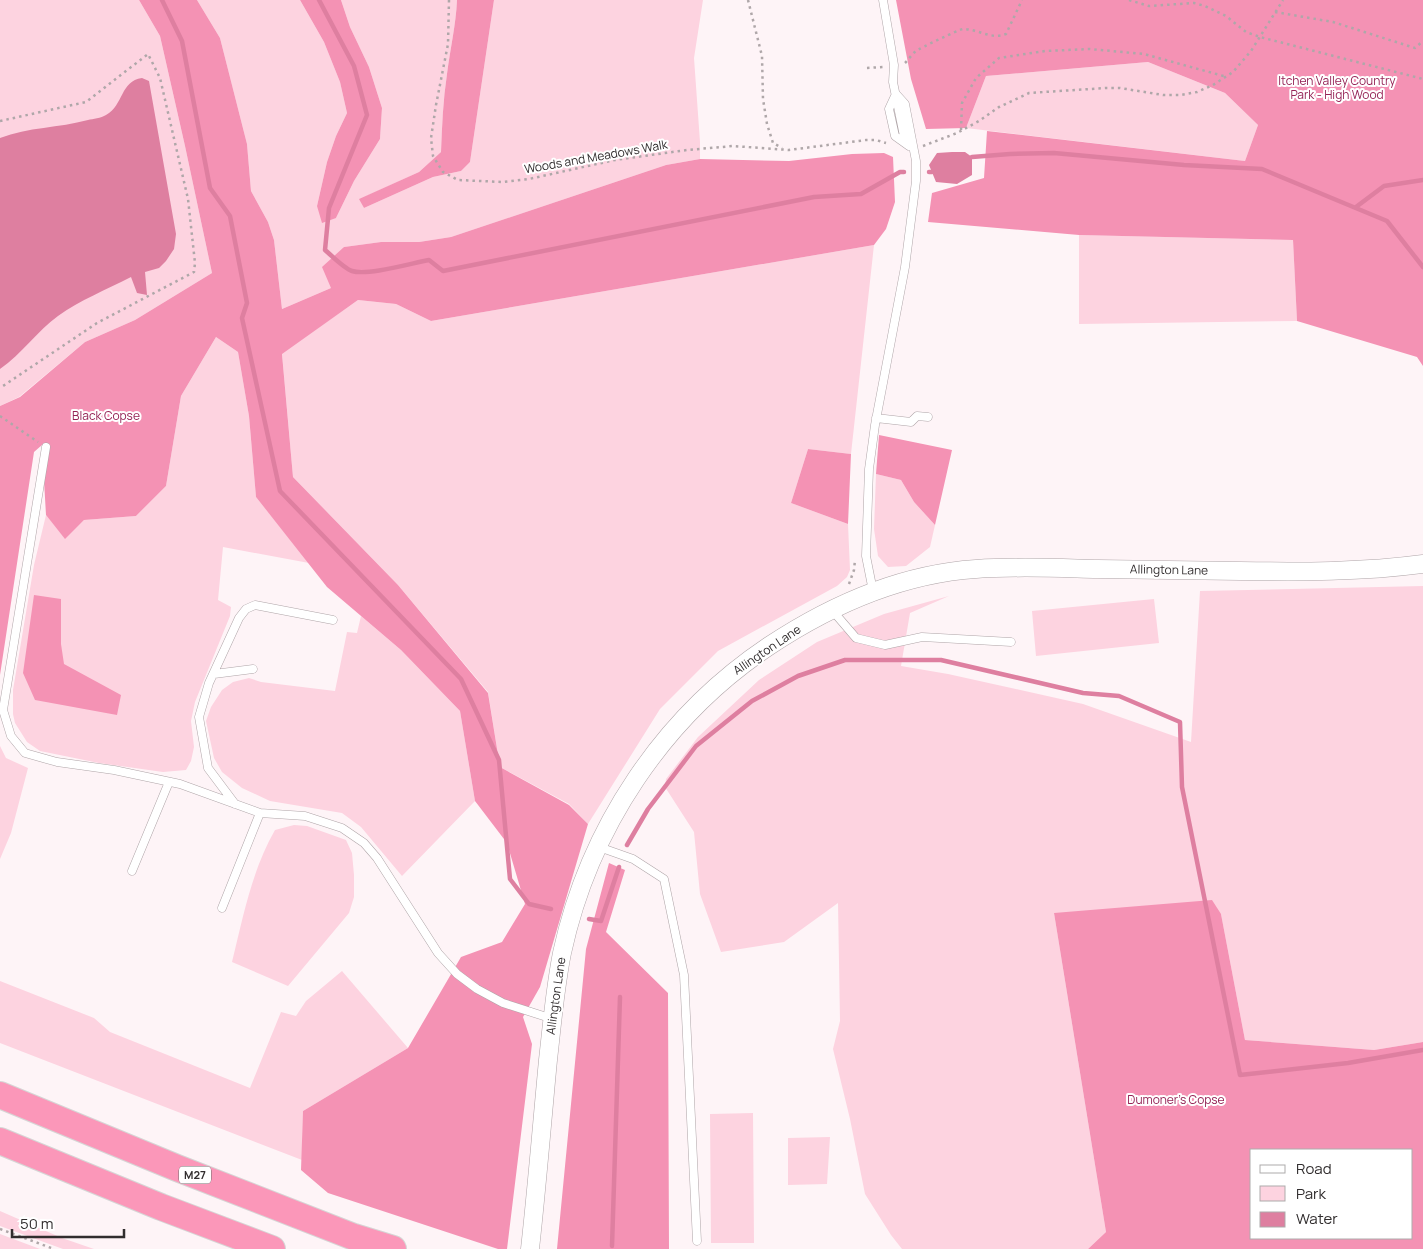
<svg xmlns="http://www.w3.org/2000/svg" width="1423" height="1249" font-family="Manrope,sans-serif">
<rect width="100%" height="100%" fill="#fef4f7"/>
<!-- green -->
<path fill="#fdd3e0" d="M0,0H139L160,36L185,146L212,273L135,320L85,342L19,397L0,406Z
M197,0H300L324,42L340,82L347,113L336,136L327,162L317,206L336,218L354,181L380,139L382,108L369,67L350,27L341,0H457C456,25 450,49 447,74C443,100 442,126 441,152L419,172L360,199L364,208L433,177L461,171L470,162L494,0H703L694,58L700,142V159L666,165L451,237L419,242H381L344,247L331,288L282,309L274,240L268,222L251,191L247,144L220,38Z
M1148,62L1225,93L1258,125L1245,161L966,128L986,76Z
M1079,235L1293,240L1297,321L1079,324Z
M874,245L851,454L808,449L791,503L848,524L850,570L847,577L837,586L718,651L660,709L588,824L569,804L500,767L488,692L398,585L293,477L282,353L358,300L396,304L431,321Z
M216,337L238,352L249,416L256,497L309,563L223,547L218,600L231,607L230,616L195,702L191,721L194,747L191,761L186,770L163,772L99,763L40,751L27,742L15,723L13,714V690L34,565L46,515L65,538L84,520L136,516L166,486L181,396Z
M876,474L901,480L914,502L935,525L930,547L906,566L888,567L878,556L874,529Z
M1423,586V1042L1374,1050L1245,1040L1221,914L1054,913L1106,1232L1088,1249H902L891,1235L865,1194L850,1119L833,1049L840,1021L838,903L784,942L721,952L700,894L694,832L665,787L666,779L698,737L759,680L817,642L884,614L949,596L910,613L901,666L948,674L1083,704L1191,742L1200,591Z
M1154,599L1159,643L1036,656L1032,611Z
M361,616L401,650L460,711L475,801L402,876L361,827L342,813L270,801L242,788L222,772L214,758L206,721L211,707L222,690L233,682L249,678L261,682L335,691L347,632L357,633Z
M0,746L6,758L28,768L11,833L0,859Z
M294,825L307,826L346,840L352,853L354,875V897L349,913L288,986L232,962C243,917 252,870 275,830Z
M342,971L408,1048L303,1111L302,1160L0,1043V981L94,1018L110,1032L250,1088L281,1012L296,1016L306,1001Z
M753,1113L754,1243H711L710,1114Z
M830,1137L827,1184L788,1185V1138Z
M0,1211L62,1238L94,1249H63L0,1226Z
M0,1234L40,1249H0Z"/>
<!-- forest -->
<path fill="#f492b4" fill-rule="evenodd" d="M139,0H197L220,38L247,144L251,191L268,222L274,240L282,309L331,288L322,267L344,247L381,242H419L451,237L666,165L700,159L789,161L852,154L884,153L893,157L895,202L886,229L874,245L431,321L396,304L358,300L282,354L293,477L398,585L488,693L500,767L569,805L588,824L540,987L523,1017L532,1044L507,1249H498L328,1193L301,1170L303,1111L408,1048L461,957L502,942L525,904L507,843L475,801L460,711L401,650L327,587L256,497L249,416L238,352L216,337L181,396L166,486L136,516L84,520L65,539L46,515L42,445L34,452L0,675V406L20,397L85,342L135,320L212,273L185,146L160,36Z
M300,0H341L350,27L369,67L382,108L380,139L354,181L336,218L322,223L317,206L327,162L336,136L347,113L340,82L324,42Z
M457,0H494L470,162L461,171L433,177L364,208L359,199L419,172L441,152C442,126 443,100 447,74C450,49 456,25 457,0Z
M896,0H1423V366L1417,357L1297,321L1293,240L1079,235L928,222L932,193L984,178L987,131L1245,161L1258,125L1225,93L1148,62L986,76L966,128L926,129L911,79Z
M879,435L952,450L935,525L914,502L901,480L876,474Z
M808,449L851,454L848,524L791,503Z
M34,595L61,599V644L64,664L121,695L117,715L35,700L23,673Z
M609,863L625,870L606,932L668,993L669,1249H557L586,949Z
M1212,900L1221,914L1245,1040L1374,1050L1423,1042V1249H1088L1106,1232L1054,913ZM1252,1150H1412V1238H1252Z"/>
<!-- water -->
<path fill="#de7fa0" d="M142,78L149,81L176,234L174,249L166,261L159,268L145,272L147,295L137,293L131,277C106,290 80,300 58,316C37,331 22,354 0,369V138C28,127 59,128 88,120C93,119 101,118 106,115C124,105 120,81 142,78Z
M952,152H965L972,157V175L957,184L936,182L929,165L937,153Z"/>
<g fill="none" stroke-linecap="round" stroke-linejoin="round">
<!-- stream -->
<path stroke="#de7fa0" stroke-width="4.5" d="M162,0L182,41L210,188L230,216L247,303L242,318L280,491L461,679L499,760L510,879L529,904L551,909
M319,0L354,66L367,115L329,208L325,250C332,256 345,269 352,271C368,276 412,263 429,260L443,271L814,197L861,194L900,172H904
M972,157L1010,154L1054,153L1184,165L1262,169L1387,221L1423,267
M929,172H932
M1356,207L1384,186L1423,180
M627,845L648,809L696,746L752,701L798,676L845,660H941L1083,693L1119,696L1180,722L1182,787L1240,1075L1348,1063L1423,1050
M589,919L601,921L619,867
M612,1246L620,997"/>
<!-- service casing -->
<g stroke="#afa5a8" stroke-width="9">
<path id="service" d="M883,0L894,65L893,82L904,136L913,148
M896,94L889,109L895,136L909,146
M876,418L911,422L917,416L928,417
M46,447L3,710L11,736L25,753L57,762L114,770L180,784L260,813L305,816L342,828L364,843L377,858L438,953L457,974L477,989L503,1003L553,1019
M873,591L866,556L869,469L875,425L905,267L916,181V161L905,104L896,94
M832,610L856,638L885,645L922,637L1011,642
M214,674L253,669
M235,804L208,768L199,717L209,683L239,618L246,609L255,605L333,620
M599,847L633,859L664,879L684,975L697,1241
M132,871L169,782
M222,908L260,813"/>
</g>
<!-- tertiary casing -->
<g stroke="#afa5a8" stroke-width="19">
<path id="tertiary" d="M530,1249C537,1186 542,1123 548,1060C552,1025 555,988 562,953C589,828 663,717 769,646C831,605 901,574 976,569C1017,566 1057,568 1098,569C1145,570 1193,570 1240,571C1301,572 1363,572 1423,564"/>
</g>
<!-- motorway casing -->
<g stroke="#d6d5d5" stroke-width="28">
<path id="motorway" d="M0,1095L177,1168L354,1237L393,1249
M0,1141L161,1207L272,1249"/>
</g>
<!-- path -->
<path stroke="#afa7a9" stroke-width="2.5" stroke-dasharray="2.5 4" stroke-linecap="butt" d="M449,0L448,44L436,105L431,138L433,156L443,172L458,180L502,182L529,179L615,160L687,150L733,146L789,150L866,140H876L886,143
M748,0L762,56L763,99L767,124L773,143L782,148
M1129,0L1149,6L1194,3L1205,6L1226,16L1246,32L1260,37L1423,79
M1275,12L1333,22L1415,48L1423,41
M905,63C909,59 912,54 916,51C920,48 960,29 963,29C978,29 991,40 1006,34L1022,0
M867,68L883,67
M0,121L86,102L148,54L160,78L188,199L195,263L194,272L97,323L0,388
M961,130L962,103L976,78L999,58L1045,51L1090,49L1144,54L1227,77
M923,146L957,133L979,121L999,107L1029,93L1106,88H1120L1163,95H1181L1197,92L1213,85L1233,72L1251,51L1283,0
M0,416L38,442
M849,584L854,570L855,560
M0,1229L54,1249"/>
<!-- service -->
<use href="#service" stroke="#fff" stroke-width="8"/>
<!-- tertiary -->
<use href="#tertiary" stroke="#fff" stroke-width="18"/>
<!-- motorway -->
<use href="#motorway" stroke="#fb97b9" stroke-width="26"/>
</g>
<g text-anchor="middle" stroke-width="4" stroke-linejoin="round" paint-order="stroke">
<!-- shield labels -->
<rect fill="#fff" stroke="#6f6c6d" stroke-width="1" x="179" y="1166.5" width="32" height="17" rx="4"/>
<g font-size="11" font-weight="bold" fill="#312d2e">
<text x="195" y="1179">M27</text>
</g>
<!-- park labels -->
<g font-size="12" fill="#952456" stroke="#fff">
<text x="1337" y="85">Itchen Valley Country<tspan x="1337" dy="14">Park - High Wood</tspan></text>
<text x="106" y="420">Black Copse</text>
<text x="1176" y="1104">Dumoner's Copse</text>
</g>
<!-- street labels -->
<g font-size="12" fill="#312d2e" stroke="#fff">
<text transform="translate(596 157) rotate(-10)" y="4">Woods and Meadows Walk</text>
<text transform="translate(1169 570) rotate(1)" y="4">Allington Lane</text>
<text transform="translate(767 650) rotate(-34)" y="4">Allington Lane</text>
<text transform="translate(556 996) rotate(-82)" y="4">Allington Lane</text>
</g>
</g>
<!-- legend -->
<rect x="1250" y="1149" width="162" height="90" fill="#ffffff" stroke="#adabab"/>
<rect x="1260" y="1165" width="25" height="8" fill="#ffffff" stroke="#adabab"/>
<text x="1296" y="1174" font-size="15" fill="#312d2e">Road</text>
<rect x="1260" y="1186" width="25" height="15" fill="#fdd3e0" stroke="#adabab"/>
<text x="1296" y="1199" font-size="15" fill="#312d2e">Park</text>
<rect x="1260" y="1212" width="25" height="15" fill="#de7fa0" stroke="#adabab"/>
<text x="1296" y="1224" font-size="15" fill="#312d2e">Water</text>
<!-- scale -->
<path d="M12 1229v8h112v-8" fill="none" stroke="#312d2e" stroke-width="2.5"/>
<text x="20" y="1229" font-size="15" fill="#312d2e" stroke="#ffffff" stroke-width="4" paint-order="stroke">50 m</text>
</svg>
